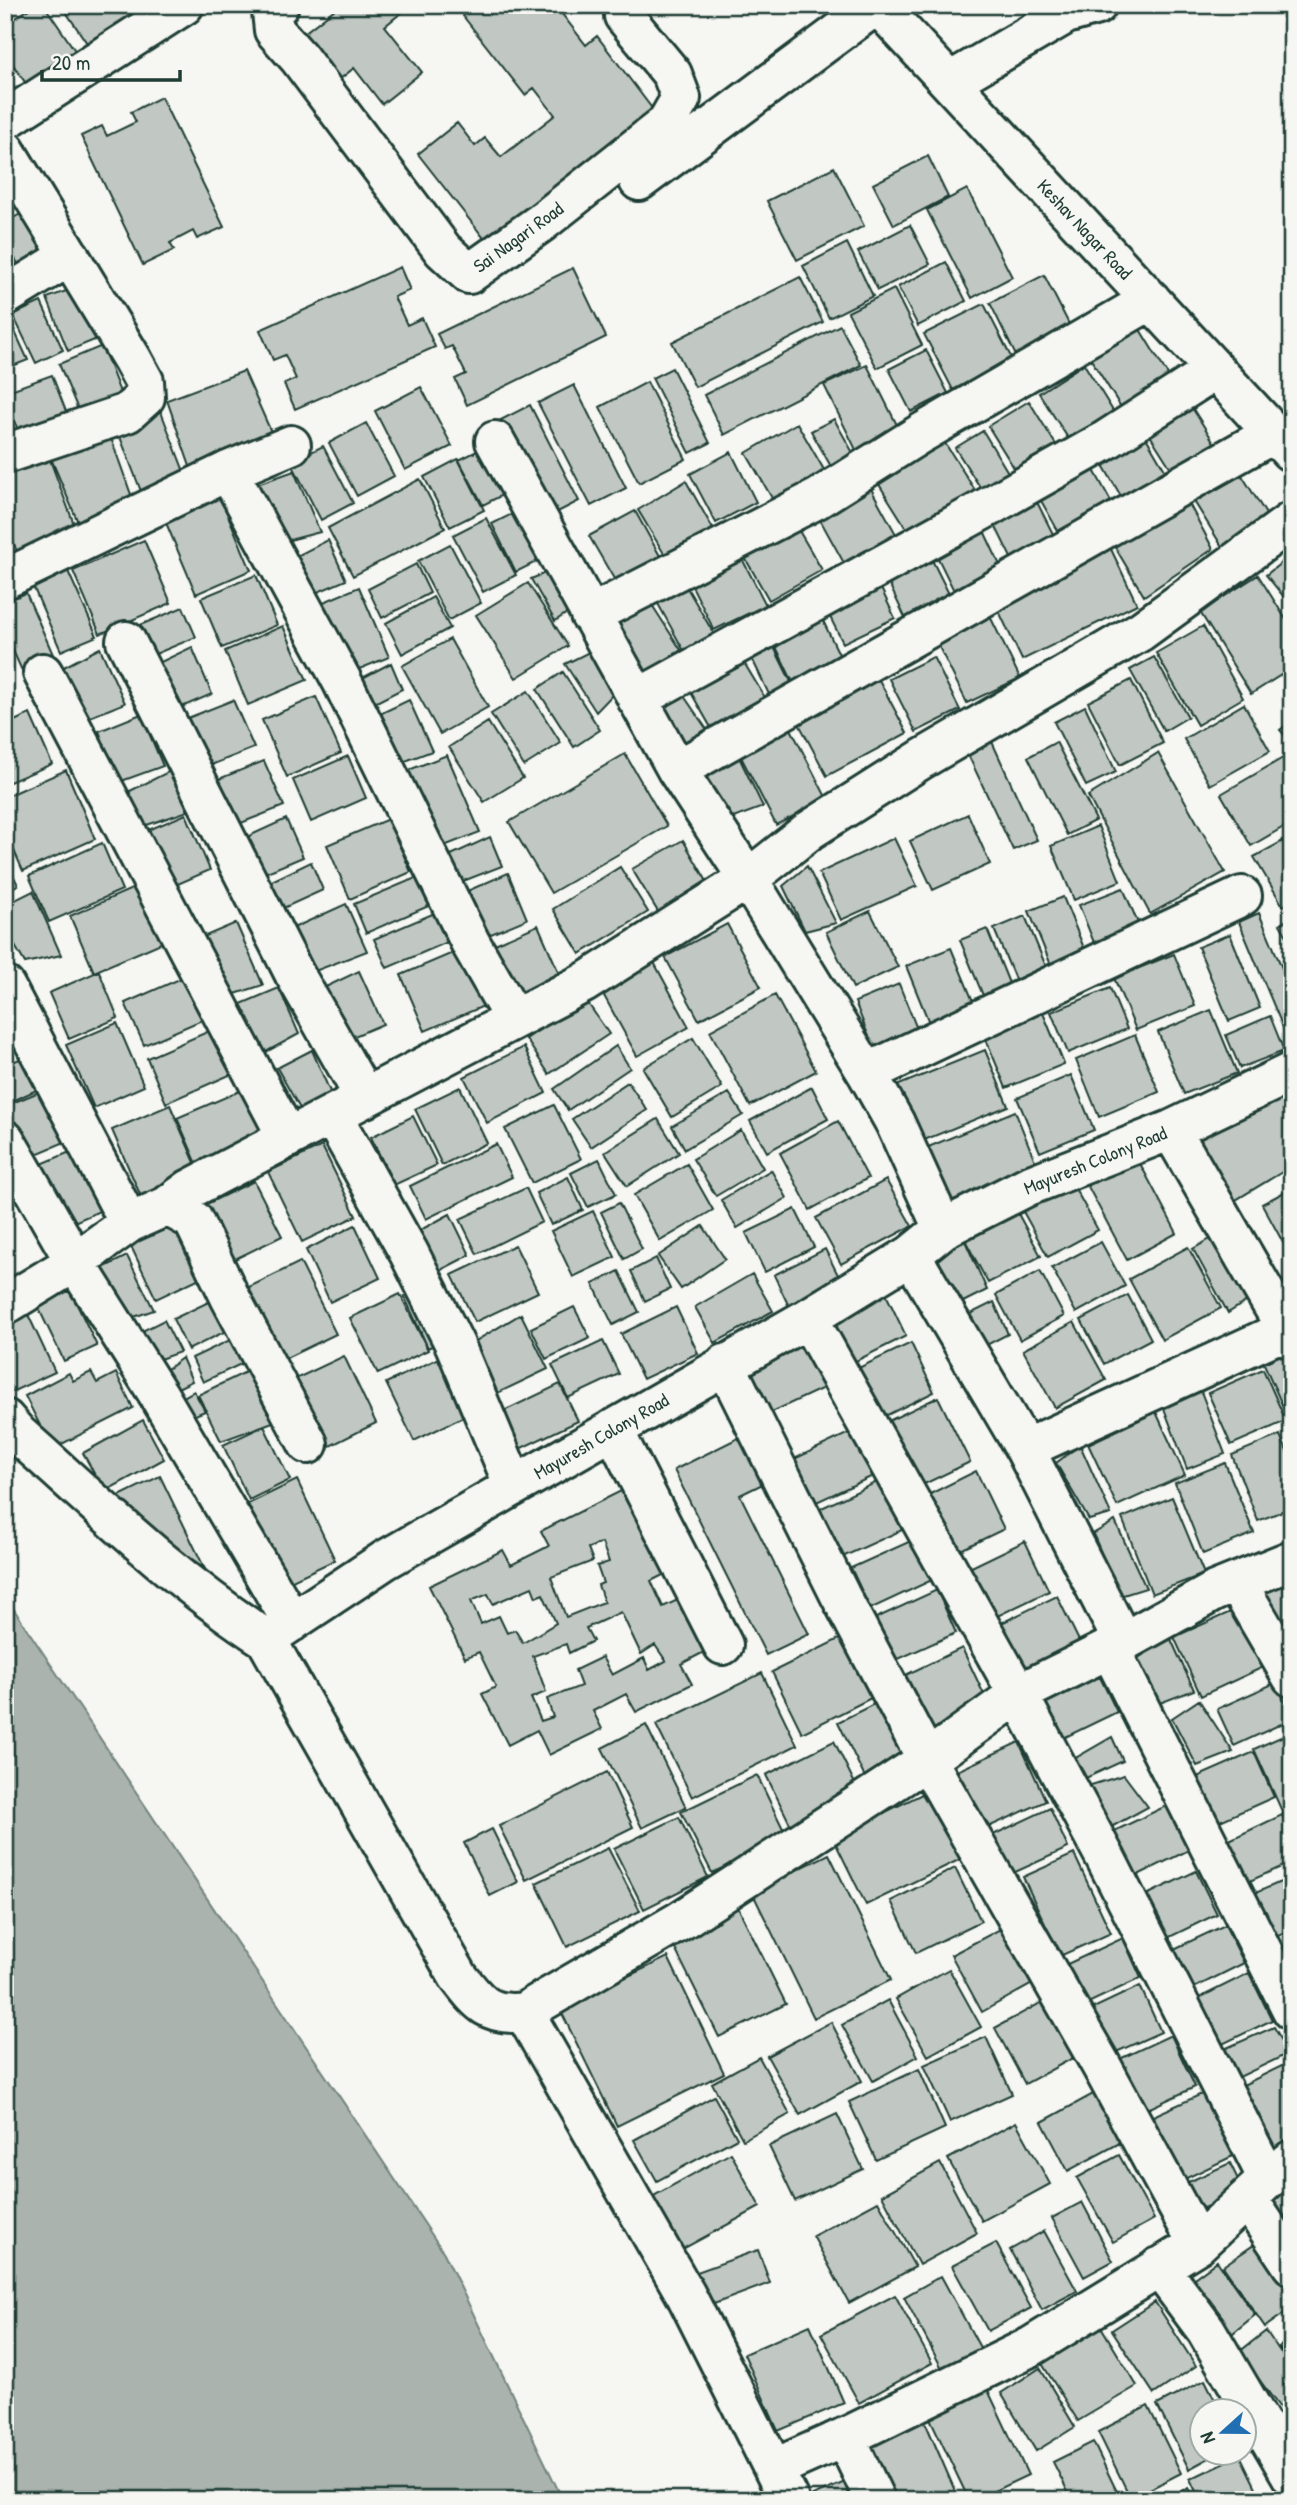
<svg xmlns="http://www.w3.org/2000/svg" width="1297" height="2505" font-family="'Patrick Hand',sans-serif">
<rect width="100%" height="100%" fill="#f6f6f2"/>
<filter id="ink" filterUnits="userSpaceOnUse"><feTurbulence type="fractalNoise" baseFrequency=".0143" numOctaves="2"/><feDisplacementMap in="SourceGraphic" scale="14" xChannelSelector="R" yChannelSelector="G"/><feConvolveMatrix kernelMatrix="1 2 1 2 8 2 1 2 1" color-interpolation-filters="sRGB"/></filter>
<g filter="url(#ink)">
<!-- water -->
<path fill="#aab3ae" stroke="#72847d" stroke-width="2" d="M5,1596L444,2253L563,2500H5Z"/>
<!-- building -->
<path fill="#c1c8c3" stroke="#1f3d34" stroke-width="2" fill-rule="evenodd" d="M5,5H24L5,18Z
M35,5H44L76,52L27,85L5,53V25Z
M70,5H129L141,23L95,55L64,9Z
M340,5H411L385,26L422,72L382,104L354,68L335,83L299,37Z
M470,5H555L586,45L597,36L654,111L487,242L418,154L457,123L475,146L485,138L501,157L555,115L534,88L525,95L463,16L473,8Z
M5,74L15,89L5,96Z
M161,97L224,227L197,239L193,231L170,243L174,250L143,265L81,136L102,126L107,136L136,122L131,112Z
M928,156L948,197L894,225L873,184Z
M834,167L864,226L797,260L767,201Z
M967,189L1012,277L972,298L927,210Z
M27,210L58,259L27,278L5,243V223Z
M910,225L930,264L878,290L858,252Z
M847,243L873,296L829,318L803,266Z
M946,262L966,301L918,326L898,287Z
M400,267L410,290L394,297L407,325L422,318L435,347L295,409L284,384L296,379L285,355L273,360L260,330Z
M573,268L606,337L467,405L455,379L466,374L452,346L445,349L437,334Z
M1044,275L1072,330L1017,358L990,303Z
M800,277L823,322L695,387L672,342Z
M77,287L97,339L68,351L47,298Z
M894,289L922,345L877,368L848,312Z
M41,302L63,350L36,363L13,315Z
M984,304L1012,359L953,390L924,334Z
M10,321L28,360L5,369V323Z
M1136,323L1174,385L1126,415L1087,353Z
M840,325L861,365L724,435L704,395Z
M102,346L121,395L79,412L59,364Z
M926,350L948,393L911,412L889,369Z
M1084,364L1121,424L1077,452L1039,393Z
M867,365L905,441L862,462L824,385Z
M672,368L710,443L690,453L652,378Z
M244,371L276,443L193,475L167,400Z
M52,375L70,422L21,440L5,392Z
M647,382L686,459L639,483L600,407Z
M574,385L626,488L591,506L538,403Z
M421,387L452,446L405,470L375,411Z
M1184,395L1222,455L1179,481L1141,421Z
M1029,401L1061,453L1021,479L988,426Z
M158,404L188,482L144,499L114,421Z
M530,405L579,501L546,518L497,422Z
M834,419L861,467L838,479L811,431Z
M366,423L394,476L357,496L329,443Z
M797,423L831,482L780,512L746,453Z
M107,427L134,503L80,527L47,449Z
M1140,427L1173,484L1129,510L1096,453Z
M983,431L1015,484L989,501L955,448Z
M941,437L980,498L914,540L875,478Z
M489,445L512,490L483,505L459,460Z
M323,446L353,503L321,520L291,462Z
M47,452L80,540L21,562L5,521V468Z
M731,452L756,502L716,523L690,474Z
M458,459L484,510L450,527L424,477Z
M1089,461L1119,516L1066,545L1035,490Z
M1233,461L1269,519L1223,548L1187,490Z
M294,471L320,532L278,543L249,487Z
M420,479L445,528L353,576L328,528Z
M686,481L713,529L666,557L638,510Z
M870,487L902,545L850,574L818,516Z
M1031,490L1061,550L1018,572L988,511Z
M219,494L251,570L196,594L164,518Z
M1186,498L1213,549L1144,596L1112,542Z
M524,508L548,556L516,572L492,524Z
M635,511L665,565L621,591L589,536Z
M486,518L516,575L483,592L453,535Z
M978,518L1006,578L959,601L930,542Z
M792,519L822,570L769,600L740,549Z
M144,540L171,603L100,634L73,571Z
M328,540L346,580L304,598L287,561Z
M450,544L481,603L449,620L418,561Z
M1110,547L1137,604L1022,660L995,603Z
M926,548L956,608L911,630L882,569Z
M737,549L766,605L714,630L686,574Z
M1292,554V607L1266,575Z
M416,564L430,593L382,618L368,589Z
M67,569L97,636L61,651L32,584Z
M552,570L576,607L555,621L531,579Z
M256,575L277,625L222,648L201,598Z
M1258,575L1292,629V668L1251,694L1200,612Z
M877,580L895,618L843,643L825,607Z
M528,583L568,646L516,678L476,615Z
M686,586L714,634L684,651L657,602Z
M359,587L389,657L347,674L312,607Z
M26,593L55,659L23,673L5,633V602Z
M645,594L681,650L642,675L606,619Z
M433,597L450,628L402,654L386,623Z
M816,606L846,669L798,693L768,630Z
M183,607L196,637L141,660L126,631Z
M987,610L1020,678L967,703L934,637Z
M283,626L307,680L248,705L225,651Z
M1203,626L1243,698L1197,725L1156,653Z
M769,637L798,696L775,707L747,648Z
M450,639L488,707L440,734L402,666Z
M192,647L212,694L168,713L146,669Z
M100,648L125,703L85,719L60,669Z
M595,649L616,691L596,712L565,664Z
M737,651L770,706L717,738L685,682Z
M933,657L960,710L916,732L889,679Z
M1154,657L1188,717L1164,731L1130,670Z
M391,663L402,689L363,709L351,684Z
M563,672L600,730L574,747L537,689Z
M878,678L907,733L827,776L798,722Z
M673,680L712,737L676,750L650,703Z
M1131,680L1163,743L1120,765L1088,702Z
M528,691L561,743L524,766L491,714Z
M316,697L341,753L287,777L262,720Z
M233,700L254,748L196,771L175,723Z
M409,700L432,751L392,766L367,720Z
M1244,704L1270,751L1210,785L1184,739Z
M1085,706L1116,772L1086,786L1054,722Z
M30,714L52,764L5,784V725Z
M141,714L163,766L119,782L99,731Z
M1292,721V744L1280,730Z
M488,722L523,778L484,802L449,747Z
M790,727L827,799L776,825L739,753Z
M988,733L1037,840L1013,850L963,744Z
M1056,742L1096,820L1067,835L1028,757Z
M1158,753L1225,872L1150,914L1088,796Z
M625,754L667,826L551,893L509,822Z
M447,755L480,832L434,850L396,775Z
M738,755L763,807L728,820L702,776Z
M1288,755L1292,761V822L1251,846L1221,794Z
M348,756L366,798L311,822L293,780Z
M264,761L284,806L226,829L206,784Z
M66,770L95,839L23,871L5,830V797Z
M170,771L188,811L141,827L124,794Z
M186,814L210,870L171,887L146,831Z
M968,814L990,864L933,890L910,841Z
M286,819L303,857L253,878L234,843Z
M388,819L411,872L350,899L327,845Z
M1098,826L1120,881L1074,900L1051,846Z
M1292,836V901L1283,906L1254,857Z
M490,837L502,866L453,885L438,861Z
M894,838L917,886L841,920L819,873Z
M683,840L709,885L660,915L632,869Z
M102,843L122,890L49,922L29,876Z
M5,858L18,885L5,891Z
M311,862L323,890L268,915L255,889Z
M807,866L836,923L805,931L783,886Z
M620,867L648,912L580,954L553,909Z
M508,873L527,919L479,939L456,896Z
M418,877L431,905L366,933L354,904Z
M143,884L168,940L94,972L70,916Z
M1123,888L1144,937L1099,955L1079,905Z
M33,891L61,955L25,963L5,929V905Z
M1063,897L1091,965L1057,980L1029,911Z
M346,904L367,951L302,976L280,934Z
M870,911L898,967L853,988L826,932Z
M437,912L450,941L387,968L374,939Z
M1259,913L1292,992V1027L1284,1030L1239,922Z
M1025,916L1050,976L1019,989L994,929Z
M1292,917V945L1280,924Z
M236,923L263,985L232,995L203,937Z
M727,924L761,987L699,1020L665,957Z
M538,925L563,982L511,1002L479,951Z
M987,929L1015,998L989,1010L960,940Z
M1230,934L1260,1008L1229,1021L1198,947Z
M951,948L975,1006L930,1025L906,966Z
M462,949L486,1005L425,1031L401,975Z
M1174,954L1195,1006L1136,1030L1114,978Z
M650,955L689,1027L637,1056L597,983Z
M99,971L118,1018L69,1039L49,993Z
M359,971L383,1024L338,1043L315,992Z
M184,977L202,1020L144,1045L125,1003Z
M899,984L919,1034L875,1052L855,1002Z
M279,988L299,1034L264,1053L241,1004Z
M1110,988L1127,1029L1068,1053L1051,1012Z
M775,995L816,1071L750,1106L710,1031Z
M585,999L609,1034L549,1074L526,1039Z
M1211,1010L1237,1073L1184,1094L1158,1032Z
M1043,1013L1064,1064L1006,1088L985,1037Z
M1270,1016L1284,1051L1240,1068L1226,1035Z
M117,1023L144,1086L94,1108L66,1045Z
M221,1026L241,1070L166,1103L147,1058Z
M1135,1035L1159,1092L1099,1117L1076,1060Z
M693,1038L722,1087L672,1117L643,1068Z
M616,1046L630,1068L568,1110L554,1089Z
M524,1047L546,1093L487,1123L464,1077Z
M312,1050L334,1101L303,1114L277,1068Z
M985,1050L1008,1106L917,1143L894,1087Z
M32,1054L46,1086L5,1104V1065Z
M1071,1075L1094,1130L1040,1152L1017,1098Z
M628,1082L647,1110L591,1147L572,1119Z
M51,1087L72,1139L22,1160L5,1119V1106Z
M249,1087L269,1133L197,1164L177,1118Z
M460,1087L487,1143L442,1165L415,1109Z
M812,1087L828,1119L767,1152L750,1121Z
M1277,1092L1292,1119V1166L1229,1204L1195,1143Z
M729,1093L743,1115L685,1149L672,1126Z
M170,1105L200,1174L142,1199L112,1130Z
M554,1105L581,1159L532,1183L505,1129Z
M1015,1111L1037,1166L944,1204L921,1150Z
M413,1116L437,1165L394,1185L371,1137Z
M658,1119L679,1153L627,1186L605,1152Z
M838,1121L868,1178L810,1210L780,1153Z
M741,1130L763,1168L716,1196L693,1159Z
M496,1144L512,1177L426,1219L410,1186Z
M84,1146L109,1207L58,1229L32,1168Z
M322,1146L356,1216L302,1242L268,1172Z
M1135,1154L1177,1233L1127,1260L1085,1181Z
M599,1159L616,1194L588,1207L571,1173Z
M687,1164L713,1210L660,1241L634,1195Z
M771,1170L787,1198L737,1228L721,1200Z
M568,1177L583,1210L551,1225L536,1193Z
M886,1180L912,1226L841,1264L816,1218Z
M254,1181L282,1236L227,1263L200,1207Z
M1071,1181L1098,1230L1048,1257L1021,1208Z
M526,1188L542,1222L477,1254L460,1219Z
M1292,1188V1259L1262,1204Z
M619,1203L642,1249L624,1259L601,1212Z
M795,1209L814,1247L765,1272L746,1233Z
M1016,1210L1041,1256L988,1283L964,1238Z
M593,1211L615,1257L573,1277L551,1231Z
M450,1214L470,1255L433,1274L415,1233Z
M176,1217L204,1276L156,1299L128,1240Z
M355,1225L380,1278L330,1302L306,1250Z
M703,1226L725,1259L681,1289L658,1256Z
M962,1234L987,1290L955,1306L935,1249Z
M1219,1234L1256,1295L1228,1313L1193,1249Z
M1101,1242L1125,1286L1076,1313L1052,1268Z
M515,1245L538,1292L475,1322L452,1275Z
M1188,1247L1221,1308L1162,1340L1129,1279Z
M825,1249L845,1289L793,1315L774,1275Z
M127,1256L154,1310L131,1318L103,1268Z
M656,1258L670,1289L645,1301L631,1271Z
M300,1262L336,1334L278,1362L243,1290Z
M619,1271L639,1312L613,1325L593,1284Z
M1040,1271L1064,1316L1020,1340L996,1295Z
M752,1274L773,1311L715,1343L695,1307Z
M70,1290L97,1346L64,1361L37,1305Z
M421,1290L444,1340L428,1348L404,1296Z
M884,1290L906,1336L842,1368L820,1321Z
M400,1294L428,1350L378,1374L350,1318Z
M1128,1295L1151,1339L1104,1364L1081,1320Z
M221,1296L236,1326L188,1350L173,1319Z
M994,1302L1008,1334L975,1351L960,1319Z
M24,1306L55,1372L5,1395V1315Z
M574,1307L590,1338L546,1359L531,1328Z
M676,1307L698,1353L643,1379L621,1334Z
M521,1314L548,1369L487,1398L469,1345Z
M164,1320L180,1352L151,1362L132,1336Z
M1074,1322L1106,1380L1055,1408L1023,1350Z
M232,1339L243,1363L203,1382L192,1358Z
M808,1339L830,1385L759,1418L737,1371Z
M603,1341L619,1374L568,1398L552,1365Z
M911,1343L934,1392L873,1422L848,1373Z
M1285,1346L1292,1358L1291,1425L1261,1357Z
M344,1356L376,1423L324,1449L291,1381Z
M182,1358L192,1381L168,1393L159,1375Z
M439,1358L467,1415L414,1441L386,1383Z
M256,1367L281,1419L221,1441L198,1395Z
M1263,1369L1286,1421L1231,1445L1208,1393Z
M91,1372L97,1383L116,1373L133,1408L52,1449L25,1396L69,1373L73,1381Z
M560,1384L578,1421L505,1456L487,1419Z
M1200,1389L1225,1454L1187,1469L1162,1403Z
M194,1391L205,1411L183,1420L172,1403Z
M938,1397L970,1462L910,1491L878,1426Z
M1156,1412L1185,1475L1117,1506L1088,1444Z
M143,1420L164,1459L104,1492L83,1453Z
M264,1426L290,1480L249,1500L223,1445Z
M752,1431L775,1478L740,1495L809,1634L766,1655L674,1470Z
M853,1431L873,1476L810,1505L790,1461Z
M1280,1435L1292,1463V1507L1258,1521L1232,1455Z
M1080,1445L1111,1514L1089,1520L1056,1463Z
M1225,1463L1254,1533L1203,1554L1175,1483Z
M976,1471L1004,1529L944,1558L916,1501Z
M160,1476L204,1567L105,1503Z
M297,1480L335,1560L286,1583L248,1504Z
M879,1481L902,1530L836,1560L813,1512Z
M623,1490L665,1574L651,1581L663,1607L684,1597L710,1649L681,1664L692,1684L636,1712L626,1694L593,1711L602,1729L549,1755L537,1730L508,1745L482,1694L496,1687L479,1652L465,1658L429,1586L503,1550L511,1565L549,1546L541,1531ZM602,1543L609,1562L597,1566L603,1583L598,1585L604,1602L566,1617L551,1577L593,1561L588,1548ZM532,1587L536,1597L543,1594L556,1623L523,1643L515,1630L507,1633L499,1616L481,1624L471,1601L488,1594L493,1604ZM621,1612L641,1654L655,1645L666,1661L649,1670L644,1658L612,1675L602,1657L575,1670L581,1686L547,1699L553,1717L541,1721L531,1698L546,1692L533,1656L566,1644L569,1653L593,1641L586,1628Z
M1172,1497L1204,1574L1152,1594L1122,1518Z
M1115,1521L1146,1588L1120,1596L1093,1534Z
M913,1540L932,1580L870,1609L851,1568Z
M1025,1541L1049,1591L985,1622L961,1572Z
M1292,1567V1629L1274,1639L1247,1592Z
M937,1590L956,1633L894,1661L874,1619Z
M1057,1596L1084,1651L1018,1683L991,1628Z
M1244,1606L1270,1664L1201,1696L1174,1637Z
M847,1635L877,1695L802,1733L772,1672Z
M1169,1635L1194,1690L1147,1708L1133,1662Z
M962,1648L989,1705L919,1737L893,1681Z
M1096,1669L1117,1712L1047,1746L1026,1704Z
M762,1673L797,1745L692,1797L656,1725Z
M1277,1682L1292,1719L1234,1746L1217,1709Z
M888,1697L920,1763L870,1788L838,1722Z
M1199,1700L1233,1752L1197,1766L1172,1718Z
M646,1725L686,1807L642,1828L602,1748Z
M1292,1732V1815L1285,1818L1254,1749Z
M1112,1737L1123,1761L1075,1783L1067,1763Z
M834,1741L863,1800L795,1834L766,1775Z
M1019,1742L1046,1801L984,1829L957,1771Z
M1254,1752L1274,1797L1218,1822L1197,1777Z
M607,1772L633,1827L526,1880L499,1826Z
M757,1775L787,1837L712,1873L681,1812Z
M1124,1775L1148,1807L1102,1832L1081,1788Z
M934,1788L967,1856L866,1905L833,1838Z
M1170,1804L1191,1849L1122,1883L1100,1838Z
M1050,1808L1068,1848L1011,1874L993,1835Z
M1282,1815L1292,1836V1862L1241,1885L1223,1843Z
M679,1817L708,1877L644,1909L614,1849Z
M492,1829L518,1882L490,1896L464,1843Z
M608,1848L640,1911L567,1947L536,1883Z
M829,1854L891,1980L814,2018L752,1892Z
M1074,1854L1111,1933L1060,1956L1023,1877Z
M955,1868L981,1921L916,1953L891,1901Z
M1196,1871L1217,1914L1151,1946L1130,1903Z
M1292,1877V1929L1264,1941L1244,1898Z
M735,1901L786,2004L719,2037L668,1935Z
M1225,1925L1244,1963L1180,1995L1161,1955Z
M1004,1927L1034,1983L982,2012L951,1955Z
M1123,1938L1141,1978L1082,2006L1063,1966Z
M1292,1943V1997L1272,1952Z
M668,1957L724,2073L617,2126L555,1999L599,1977L604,1988Z
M949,1969L981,2027L928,2056L896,1999Z
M1249,1973L1272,2020L1210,2050L1187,2004Z
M1140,1986L1161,2032L1103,2058L1083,2013Z
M1053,1996L1084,2052L1025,2084L995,2028Z
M888,2000L918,2056L873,2081L842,2025Z
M831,2022L862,2081L800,2115L767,2056Z
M1274,2027L1289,2053L1229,2082L1215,2053Z
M1171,2035L1195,2087L1135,2115L1111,2063Z
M986,2037L1012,2094L950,2122L924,2065Z
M759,2057L790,2114L743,2140L712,2083Z
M1292,2061V2148L1272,2158L1237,2088Z
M919,2069L945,2128L876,2160L849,2102Z
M1104,2088L1131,2137L1068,2171L1042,2122Z
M1206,2092L1235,2155L1172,2185L1142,2121Z
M714,2096L737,2138L657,2181L634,2140Z
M837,2114L863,2169L795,2201L769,2146Z
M1016,2122L1050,2184L982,2221L948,2159Z
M731,2153L760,2207L681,2250L652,2197Z
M1119,2155L1154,2219L1113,2242L1077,2178Z
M940,2163L977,2233L919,2265L882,2195Z
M1230,2163L1243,2190L1188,2215L1175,2188Z
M1292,2171V2249L1254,2199Z
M878,2201L915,2267L849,2303L813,2236Z
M1082,2202L1113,2261L1084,2277L1052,2218Z
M1044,2231L1077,2291L1042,2310L1010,2250Z
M1267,2236L1292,2271V2308L1265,2327L1223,2266Z
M996,2243L1031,2308L988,2331L952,2266Z
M758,2250L770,2283L706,2307L694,2273Z
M1217,2261L1255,2315L1228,2337L1186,2284Z
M941,2276L983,2353L945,2374L904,2297Z
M895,2295L932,2363L859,2403L821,2334Z
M1155,2302L1196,2366L1154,2394L1112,2330Z
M810,2325L844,2403L778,2431L744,2354Z
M1100,2325L1137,2386L1078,2421L1041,2362Z
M1266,2331L1292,2369V2407L1283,2412L1239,2352Z
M1292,2337V2365L1279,2347Z
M1040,2368L1075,2427L1036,2451L1001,2393Z
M1205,2380L1220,2410H1202V2452H1220L1189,2469L1157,2405Z
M985,2384L1028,2475L975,2500H969L927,2412Z
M1148,2406L1181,2473L1131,2499L1098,2432Z
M923,2417L959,2500H884L860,2444Z
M1093,2442L1121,2500H1072L1053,2462Z
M1240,2455L1262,2500H1200L1190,2479Z
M861,2475L872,2500H809L808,2498Z
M1188,2488L1194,2500H1164Z"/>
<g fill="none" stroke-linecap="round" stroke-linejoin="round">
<!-- minor casing -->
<g stroke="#1f3d34" stroke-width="44">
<path id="minor" d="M279,5L272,12L274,30L299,58L443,250L469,274L542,222L666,124L681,98L672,74L624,16
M878,5L1290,451
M950,82L1066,14L1097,5
M5,120L184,5
M5,150L132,359L144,381L145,397L127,413L5,454
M639,181L876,5
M5,296L70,256
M495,441L677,770L748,879L867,1073L895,1123L943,1229
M228,471L342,681L471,944L514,1019
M5,579L228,471L291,445
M590,615L817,499L920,434L1151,300
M126,641L294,973L365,1098
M43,673L287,1137
M637,699L981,511L1103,442L1215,370
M677,770L1274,433
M5,986L129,1223
M867,1073L1242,896
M332,1115L409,1253L455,1345L514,1486
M1171,1130L1292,1339
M5,1140L75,1262L158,1394L292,1622
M167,1206L193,1220L230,1297L308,1444
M911,1255L1025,1449L1123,1642
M5,1305L75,1262L129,1223L167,1206L190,1189L584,983L748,879L810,830L922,759L1141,631L1292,521
M808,1318L1018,1694L1106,1859L1268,2179
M725,1364L840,1595L927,1760L1101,2065L1198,2244
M5,1419L18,1434C98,1505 176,1581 266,1639L458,1976C478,2002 488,2017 524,2012L680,1921L927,1760L1018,1694L1123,1642L1215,1591L1292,1560
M613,1429L723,1645
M1025,1449L1292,1327
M1237,1583L1292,1677
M266,1639L385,1560L808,1318L911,1255L943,1229L1028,1186L1171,1130L1292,1072
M1110,1649L1292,2010
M524,2012L686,2295L789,2500
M1248,2199L1292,2265
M1159,2267L1206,2330L1292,2477
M845,2437L875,2500
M775,2468L854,2433L1032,2346L1198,2244L1268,2179L1292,2160"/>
</g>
<!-- minor -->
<use href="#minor" stroke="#f6f6f2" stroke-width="38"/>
</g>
</g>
<g text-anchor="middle" stroke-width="7" stroke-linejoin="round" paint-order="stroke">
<!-- street labels -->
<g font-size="19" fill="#1f3d34" stroke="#f6f6f2">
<text transform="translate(1085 229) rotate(47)" y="7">Keshav Nagar Road</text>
<text transform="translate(518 237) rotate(-36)" y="7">Sai Nagari Road</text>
<text transform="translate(1095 1160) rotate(-22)" y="7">Mayuresh Colony Road</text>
<text transform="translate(601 1436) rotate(-30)" y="7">Mayuresh Colony Road</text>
</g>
</g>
<!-- margin -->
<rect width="1297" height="2505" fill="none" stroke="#f6f6f2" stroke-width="28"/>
<rect x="14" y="14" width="1269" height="2477" fill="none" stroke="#1f3d34" stroke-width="2.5" filter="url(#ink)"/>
<!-- north arrow -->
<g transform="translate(1223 2432) rotate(249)"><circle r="33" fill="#f6f6f2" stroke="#a0aca6" stroke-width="2"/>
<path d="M0-5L12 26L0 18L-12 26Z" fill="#1f6fb2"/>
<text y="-10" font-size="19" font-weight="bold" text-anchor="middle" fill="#1f3d34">N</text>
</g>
<!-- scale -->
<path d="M42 70v10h138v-10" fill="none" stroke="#1f3d34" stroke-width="3.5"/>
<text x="52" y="70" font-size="21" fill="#1f3d34" stroke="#f6f6f2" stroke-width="5" paint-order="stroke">20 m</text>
</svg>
